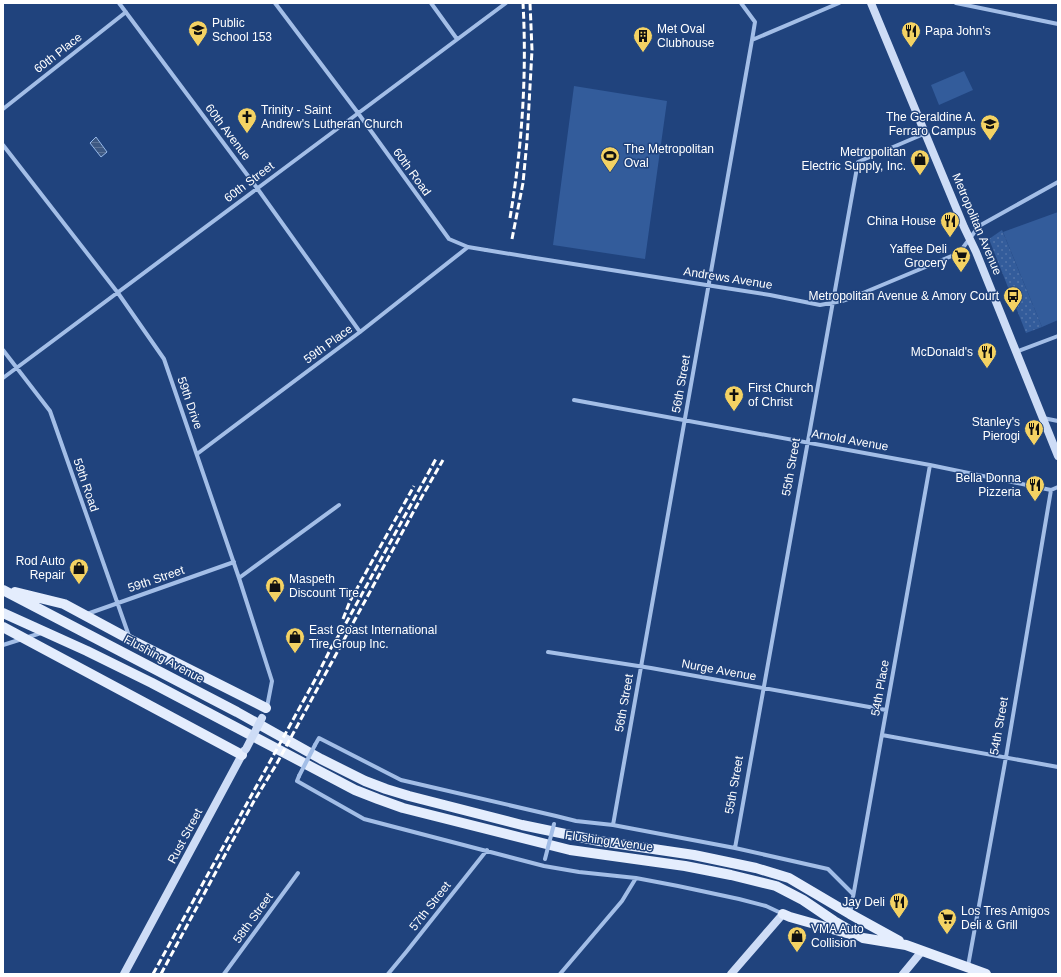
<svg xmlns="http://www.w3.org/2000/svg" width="1061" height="977" font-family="Helvetica,sans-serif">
<defs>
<pattern id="garden-dots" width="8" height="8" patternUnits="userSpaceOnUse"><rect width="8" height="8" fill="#335c9b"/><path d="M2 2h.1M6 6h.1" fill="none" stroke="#5274aa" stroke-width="1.8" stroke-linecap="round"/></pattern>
<pattern id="water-rules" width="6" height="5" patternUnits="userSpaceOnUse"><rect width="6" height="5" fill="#3d5882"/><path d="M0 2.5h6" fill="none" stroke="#5a7195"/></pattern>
</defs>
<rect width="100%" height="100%" fill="#20437d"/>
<!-- green -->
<path fill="#335c9b" d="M964,71L973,90L939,105L931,85Z
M574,86L667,101L645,259L553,245Z
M1058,212V320L1042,327L1003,232Z"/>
<!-- garden -->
<path fill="url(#garden-dots)" d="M1002,230L1042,327L1026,333L989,239Z"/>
<!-- water -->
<path fill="url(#water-rules)" stroke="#96b8e8" d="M96,137L107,152L101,157L90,143Z"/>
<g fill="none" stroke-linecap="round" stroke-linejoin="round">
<!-- street -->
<path stroke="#a3bee7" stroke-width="4" d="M119,3L257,188L360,332
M275,3L358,113L449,239L468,247L486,250
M431,3L457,39
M741,3L755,22L752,40
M956,3L1058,24
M3,109L126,12
M3,145L118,293L164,359L239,578L272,681L267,707
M529,257L719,287L770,295L820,305L842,301L851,298L959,253L979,226L1058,182
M3,350L50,411L129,636
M1016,352L1058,336
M3,378L506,3
M574,400L930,465L1051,490
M1043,418L1058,421
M197,454L360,332L468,247
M1051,490L1058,487
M239,578L339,505
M87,614L234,562
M3,645L41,633
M548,652L651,668L886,710
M882,735L1058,767
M315,745L319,738L401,780L556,816L576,821L613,825L735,848L828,869L853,894
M299,776L297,781L364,819L544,866L579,872L636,878L678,886L739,899L766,906L783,914
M613,825L752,40L839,3
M735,848L858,162L926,133
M850,914L930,465
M968,966L1006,757L1051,490
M224,974L298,873
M388,974L407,951L487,850
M560,974L622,901L636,878"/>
<!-- secondary -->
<path stroke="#cddcf6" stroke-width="8" d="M871,3L964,227L976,252L1058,456
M124,974L244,751
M731,974L783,914
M903,974L922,951"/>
<!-- primary -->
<path stroke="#e4edfd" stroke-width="10" d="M3,590L237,712L321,759L365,781L386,789L409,796L522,825L599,841L694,855L756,868L789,878L850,914L899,941
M15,592L64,604L129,639L266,708
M3,613L87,651L152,683L355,790L378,799L403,808L570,850L685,866L731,875L776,886L803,900L834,921L863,938L906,945L986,974
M3,627L242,755
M783,914L790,917L850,934"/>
<!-- rail -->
<path stroke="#fff" stroke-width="3" stroke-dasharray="7 3" stroke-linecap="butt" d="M510,218C522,147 527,75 523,3
M512,239L523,183L527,141L532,50L530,3
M343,619L350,601L414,486
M153,974L316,678L331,648L345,625L437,457
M161,974L254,801L276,765L416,507L443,460"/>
<!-- street-bridge -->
<path stroke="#a3bee7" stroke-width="4" d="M486,250L529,257
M299,776L315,745
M545,859L554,824"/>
<!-- secondary-bridge -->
<path stroke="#cddcf6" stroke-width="8" d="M246,749L262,718"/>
</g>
<!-- icons -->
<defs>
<g id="school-pin" transform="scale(1)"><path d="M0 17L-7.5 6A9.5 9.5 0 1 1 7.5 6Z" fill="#f4d263" stroke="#20437d"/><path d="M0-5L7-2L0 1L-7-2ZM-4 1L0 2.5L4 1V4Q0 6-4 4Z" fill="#111"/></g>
<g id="restaurant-pin" transform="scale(1)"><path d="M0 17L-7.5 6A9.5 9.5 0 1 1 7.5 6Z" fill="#f4d263" stroke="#20437d"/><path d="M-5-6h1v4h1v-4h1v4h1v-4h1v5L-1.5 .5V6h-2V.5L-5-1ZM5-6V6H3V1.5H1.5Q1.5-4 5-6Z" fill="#111"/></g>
<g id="building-pin" transform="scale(1)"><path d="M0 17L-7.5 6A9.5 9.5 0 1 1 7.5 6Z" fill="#f4d263" stroke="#20437d"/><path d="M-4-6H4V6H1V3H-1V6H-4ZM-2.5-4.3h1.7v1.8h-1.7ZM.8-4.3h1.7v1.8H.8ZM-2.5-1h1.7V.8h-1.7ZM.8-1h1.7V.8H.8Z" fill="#111"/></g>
<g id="church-pin" transform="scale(1)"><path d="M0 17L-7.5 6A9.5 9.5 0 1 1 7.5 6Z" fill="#f4d263" stroke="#20437d"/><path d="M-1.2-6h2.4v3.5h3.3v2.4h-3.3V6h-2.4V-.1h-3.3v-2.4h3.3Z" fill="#111"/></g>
<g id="stadium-pin" transform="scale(1)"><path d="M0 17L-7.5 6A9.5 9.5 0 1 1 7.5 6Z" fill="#f4d263" stroke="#20437d"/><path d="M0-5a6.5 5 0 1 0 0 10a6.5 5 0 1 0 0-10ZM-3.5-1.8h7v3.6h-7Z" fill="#111"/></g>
<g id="shop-pin" transform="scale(1)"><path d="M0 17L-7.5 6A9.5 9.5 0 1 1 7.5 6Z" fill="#f4d263" stroke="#20437d"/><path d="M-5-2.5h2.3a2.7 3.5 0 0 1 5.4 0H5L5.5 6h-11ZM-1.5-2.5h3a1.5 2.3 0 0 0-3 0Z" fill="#111"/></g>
<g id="supermarket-pin" transform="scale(1)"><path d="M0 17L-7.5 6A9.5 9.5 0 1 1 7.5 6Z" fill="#f4d263" stroke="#20437d"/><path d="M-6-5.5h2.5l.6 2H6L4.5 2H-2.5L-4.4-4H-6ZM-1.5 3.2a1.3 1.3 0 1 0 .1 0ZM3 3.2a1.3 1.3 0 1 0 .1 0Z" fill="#111"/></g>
<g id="bus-pin" transform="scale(1)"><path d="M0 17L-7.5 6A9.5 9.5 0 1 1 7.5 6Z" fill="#f4d263" stroke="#20437d"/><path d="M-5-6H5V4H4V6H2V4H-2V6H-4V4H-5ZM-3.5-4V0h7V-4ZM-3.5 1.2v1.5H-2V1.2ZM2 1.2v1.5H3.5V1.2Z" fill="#111"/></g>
</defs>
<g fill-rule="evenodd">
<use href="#school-pin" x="198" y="30"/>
<use href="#restaurant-pin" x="911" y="31"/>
<use href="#building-pin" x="643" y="36"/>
<use href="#church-pin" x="247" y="117"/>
<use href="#school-pin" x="990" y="124"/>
<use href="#stadium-pin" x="610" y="156"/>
<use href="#shop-pin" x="920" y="159"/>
<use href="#restaurant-pin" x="950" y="221"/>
<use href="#supermarket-pin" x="961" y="256"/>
<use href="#bus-pin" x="1013" y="296"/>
<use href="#restaurant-pin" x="987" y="352"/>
<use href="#church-pin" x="734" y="395"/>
<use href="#restaurant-pin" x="1034" y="429"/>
<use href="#restaurant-pin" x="1035" y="485"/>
<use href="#shop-pin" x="79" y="568"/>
<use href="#shop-pin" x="275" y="586"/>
<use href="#shop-pin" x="295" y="637"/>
<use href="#restaurant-pin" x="899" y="902"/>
<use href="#supermarket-pin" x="947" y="918"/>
<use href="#shop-pin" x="797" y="936"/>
</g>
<g text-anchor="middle" stroke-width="3" stroke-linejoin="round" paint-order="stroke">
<!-- poi labels -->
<g font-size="12" fill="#fff" stroke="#20437d" text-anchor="start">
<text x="212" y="27">Public<tspan x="212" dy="14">School 153</tspan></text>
<text x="657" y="33">Met Oval<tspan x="657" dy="14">Clubhouse</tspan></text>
<text x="925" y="35">Papa John's</text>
<text x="261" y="114">Trinity - Saint<tspan x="261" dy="14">Andrew's Lutheran Church</tspan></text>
<text x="976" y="121" text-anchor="end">The Geraldine A.<tspan x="976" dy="14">Ferraro Campus</tspan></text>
<text x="624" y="153">The Metropolitan<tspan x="624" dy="14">Oval</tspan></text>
<text x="906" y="156" text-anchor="end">Metropolitan<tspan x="906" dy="14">Electric Supply, Inc.</tspan></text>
<text x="936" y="225" text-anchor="end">China House</text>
<text x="947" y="253" text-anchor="end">Yaffee Deli<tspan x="947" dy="14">Grocery</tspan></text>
<text x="999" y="300" text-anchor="end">Metropolitan Avenue &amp; Amory Court</text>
<text x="973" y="356" text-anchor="end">McDonald's</text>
<text x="748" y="392">First Church<tspan x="748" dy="14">of Christ</tspan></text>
<text x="1020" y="426" text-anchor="end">Stanley's<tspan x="1020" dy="14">Pierogi</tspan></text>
<text x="1021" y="482" text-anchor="end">Bella Donna<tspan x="1021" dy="14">Pizzeria</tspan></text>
<text x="65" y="565" text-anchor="end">Rod Auto<tspan x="65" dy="14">Repair</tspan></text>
<text x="289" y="583">Maspeth<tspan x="289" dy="14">Discount Tire</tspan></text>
<text x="309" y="634">East Coast International<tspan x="309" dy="14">Tire Group Inc.</tspan></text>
<text x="885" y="906" text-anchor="end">Jay Deli</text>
<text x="961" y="915">Los Tres Amigos<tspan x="961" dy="14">Deli &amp; Grill</tspan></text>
<text x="811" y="933">VMA Auto<tspan x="811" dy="14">Collision</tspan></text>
</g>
<!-- street labels -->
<g font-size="12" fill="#fff" stroke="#20437d">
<text transform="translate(58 53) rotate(-38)" y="4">60th Place</text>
<text transform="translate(228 132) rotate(53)" y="4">60th Avenue</text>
<text transform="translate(412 172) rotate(54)" y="4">60th Road</text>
<text transform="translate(249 182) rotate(-37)" y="4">60th Street</text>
<text transform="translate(977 224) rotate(67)" y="4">Metropolitan Avenue</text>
<text transform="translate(728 278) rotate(9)" y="4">Andrews Avenue</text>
<text transform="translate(328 344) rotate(-36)" y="4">59th Place</text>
<text transform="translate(681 384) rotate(-80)" y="4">56th Street</text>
<text transform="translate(190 403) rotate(71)" y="4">59th Drive</text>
<text transform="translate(850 440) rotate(10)" y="4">Arnold Avenue</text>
<text transform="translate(791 467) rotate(-80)" y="4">55th Street</text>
<text transform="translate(86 485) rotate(71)" y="4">59th Road</text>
<text transform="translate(156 579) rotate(-19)" y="4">59th Street</text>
<text transform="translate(164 659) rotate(28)" y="4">Flushing Avenue</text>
<text transform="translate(719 670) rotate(10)" y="4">Nurge Avenue</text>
<text transform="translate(880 688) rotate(-80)" y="4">54th Place</text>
<text transform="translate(624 703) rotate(-80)" y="4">56th Street</text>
<text transform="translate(999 726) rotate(-80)" y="4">54th Street</text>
<text transform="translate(734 785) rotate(-80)" y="4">55th Street</text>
<text transform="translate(185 836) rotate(-62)" y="4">Rust Street</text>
<text transform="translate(609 841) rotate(8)" y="4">Flushing Avenue</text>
<text transform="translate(430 906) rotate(-52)" y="4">57th Street</text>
<text transform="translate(253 918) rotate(-54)" y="4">58th Street</text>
</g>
</g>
<!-- border -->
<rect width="1061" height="977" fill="none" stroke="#ffffff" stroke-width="8"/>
</svg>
